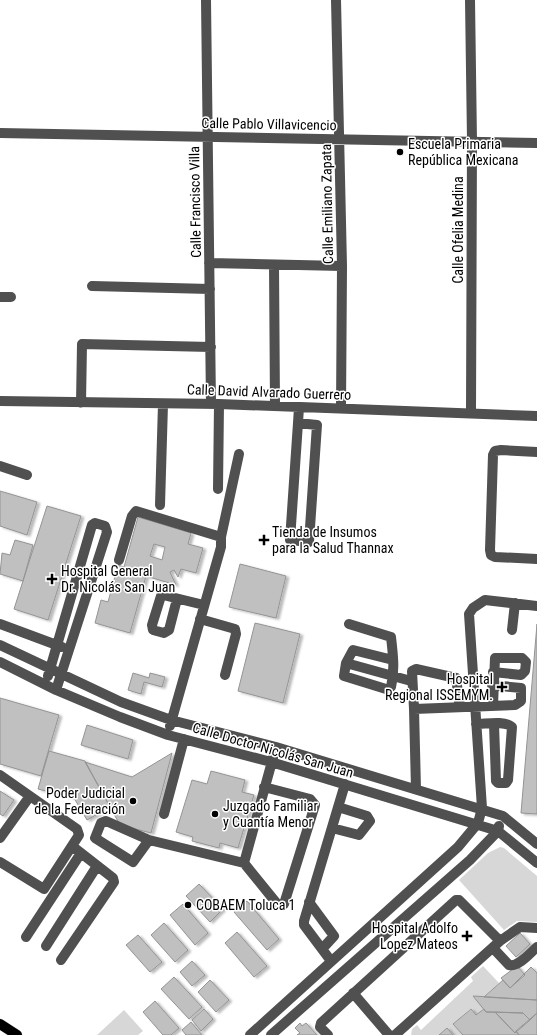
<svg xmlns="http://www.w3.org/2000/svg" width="537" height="1035" font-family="'Roboto Condensed',sans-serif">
<defs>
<filter id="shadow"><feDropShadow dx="3" dy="1.5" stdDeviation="1" flood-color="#0004"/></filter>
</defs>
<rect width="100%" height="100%" fill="#fff"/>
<!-- green -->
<path fill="#d7d7d7" d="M500,847L504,848L537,876V922L517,921L504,930L459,880L488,853Z
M483,966L499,983L484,997L473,996L484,1009L476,1015L470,1009L453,1024L463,1035H453L447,1028L439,1035H411L412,1029L417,1025L421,1030L473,981L471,977Z
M124,1010L143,1031L138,1035H97Z"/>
<!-- building -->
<path fill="#c0c0c0" stroke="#949494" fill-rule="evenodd" filter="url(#shadow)" d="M0,491L37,502L27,535L0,526Z
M47,506L81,516L48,620L14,609Z
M138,517L191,533L188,544L203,548L196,573L181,569L178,577L174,570L170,572L176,585L146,576L130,633L95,623L101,600L108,602L118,565L124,567ZM154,544L165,547L162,560L150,556Z
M15,540L33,545L23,581L0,574L2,553L10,555Z
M240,564L286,576L276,618L229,607Z
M255,623L300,634L283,703L238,691Z
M537,624V814L521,813Z
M133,673L149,678L150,673L165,677L162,687L144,682L141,694L128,690Z
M0,698L59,715L41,776L0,764Z
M87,725L133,740L128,759L81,745Z
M49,751L85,761L110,807L87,820L74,798L38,789Z
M172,753L151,833L120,825L85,762L132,777Z
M211,771L245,780L242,792L254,795L238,848L220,843L219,848L192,841L193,837L176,832L192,780L207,784Z
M0,791L14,800L3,816L0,814Z
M199,884L223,909L210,922L186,896Z
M247,901L279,939L267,950L234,912Z
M183,904L208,933L195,945L170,915Z
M164,923L188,950L175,962L151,935Z
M237,932L267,966L254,977L225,943Z
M520,933L530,944L516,957L506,946Z
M138,935L162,962L150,972L126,945Z
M192,961L205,975L192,986L180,972Z
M517,966L525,975L510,988L501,978Z
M531,967L537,973V1000L484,997L503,980L510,988Z
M174,977L202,1007L189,1019L161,989Z
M210,980L229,1000L216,1012L198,992Z
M473,996L537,1000V1013L530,1020L523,1013L486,1012Z
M155,1001L179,1028L171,1035H163L143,1012Z
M204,1009L213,1019L201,1031L192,1020Z
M471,1009L476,1015L484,1009L486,1012H495L515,1033L516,1031L519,1035H463L453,1024Z
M495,1012L523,1013L530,1020L515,1033Z
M537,1013V1035H519L516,1031Z
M191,1022L202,1035H186L182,1030Z
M300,1023L302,1026L306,1023L317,1035H297L300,1033L295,1028Z
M447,1028L453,1035H439Z"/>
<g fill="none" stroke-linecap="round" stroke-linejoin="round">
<!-- major casing -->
<g stroke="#dbdbdb" stroke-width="11">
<path id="major" d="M0,1024L17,1035"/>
</g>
<!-- minor -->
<path stroke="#505050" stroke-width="10" d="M206,0L211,404
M336,0L342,266L341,408
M470,0L472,141L471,413
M0,133L537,143
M209,263L342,266
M274,265L275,406
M92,286L210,289
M0,297H11
M0,401L219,404L537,416
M81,403L82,344L211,347
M298,423L317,425L309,542L290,540L298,423L299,407
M537,452L501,450L495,451L493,455L490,550L491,555L495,557L537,559
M0,466L27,475
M218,489L219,404
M160,505L163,404
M221,537L239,454
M119,560L132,516L136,511L221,537V547L170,726
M177,599L169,630L164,633L153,630L152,625L161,596L163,595L204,605
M200,619L235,629L236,634L225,675
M0,624L62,647
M349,624L391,637C393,654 395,671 391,687L386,689L344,676L346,663L353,650L393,660
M512,630L515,603
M0,645L121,702L171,720L276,747L503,816L537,844
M0,662L56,690L120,717L168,735L271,762L498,831L537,863
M346,663L411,681
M48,676L92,525L95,523L105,526L107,532L56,690
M493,705L495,658H522L526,662L525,671L521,675L493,672
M460,707L456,678L416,669L412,671L414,709L515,705L521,701V688L492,685
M414,709L416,789
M476,724C486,724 504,720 512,727L508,780L506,783H498L496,781L494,724
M0,775L77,829L79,835L44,889L0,862
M164,814L184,739
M332,828L359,835L370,821L367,816L338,807
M0,838L30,796
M149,840L133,862L95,838L101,823L106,821L149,840L244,863L278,905H281L284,904L315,805L310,799L264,787
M244,863L276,747
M309,902L334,936L322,949
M26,937L81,853
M46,946L97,866
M493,948L509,965C519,967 530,953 537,947
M61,960L114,882L113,878L72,846
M331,961L304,925V921L345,784
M353,993L389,1035
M250,1035L458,847L478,823L482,808L469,614L473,608L485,600L537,606
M271,1035L470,860L498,831L499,826
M328,1035L320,1027L321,1023L456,900H459L500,941
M395,1035L500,941L520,927L537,928"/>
<!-- major -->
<use href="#major" stroke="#000" stroke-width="10"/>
</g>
<!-- markers -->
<g fill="#000" stroke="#fff" stroke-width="1.5">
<circle cx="400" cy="152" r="4"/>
<path d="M262 534h4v4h4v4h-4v4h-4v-4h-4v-4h4z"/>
<path d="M50 573h4v4h4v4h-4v4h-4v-4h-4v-4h4z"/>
<path d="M500 681h4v4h4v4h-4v4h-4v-4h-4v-4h4z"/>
<circle cx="133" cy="801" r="4"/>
<circle cx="215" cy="814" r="4"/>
<circle cx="188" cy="905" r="4"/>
<path d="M465 930h4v4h4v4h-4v4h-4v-4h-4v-4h4z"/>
</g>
<g text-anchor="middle" stroke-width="3" stroke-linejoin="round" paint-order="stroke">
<!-- street labels -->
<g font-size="14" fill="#000" stroke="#fff">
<text transform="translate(269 124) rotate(1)" y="5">Calle Pablo Villavicencio</text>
<text transform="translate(195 202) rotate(-91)" y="5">Calle Francisco Villa</text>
<text transform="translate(327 204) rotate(-91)" y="5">Calle Emiliano Zapata</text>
<text transform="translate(458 230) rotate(-90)" y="5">Calle Ofelia Medina</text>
<text transform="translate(269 392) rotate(2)" y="5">Calle David Alvarado Guerrero</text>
<text transform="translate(273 750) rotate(16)" y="5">Calle Doctor Nicolás San Juan</text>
</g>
<!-- poi labels -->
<g font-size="14" fill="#000" stroke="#fff" text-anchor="start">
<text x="408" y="149">Escuela Primaria<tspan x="408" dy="16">República Mexicana</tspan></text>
<text x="272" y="537">Tienda de Insumos<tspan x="272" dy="16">para la Salud Thannax</tspan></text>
<text x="61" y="576">Hospital General<tspan x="61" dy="16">Dr. Nicolás San Juan</tspan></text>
<text x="493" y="684" text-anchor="end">Hospital<tspan x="493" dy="16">Regional ISSEMYM.</tspan></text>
<text x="125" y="798" text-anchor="end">Poder Judicial<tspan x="125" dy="16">de la Federación</tspan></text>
<text x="223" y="811">Juzgado Familiar<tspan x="223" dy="16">y Cuantía Menor</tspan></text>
<text x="196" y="910">COBAEM Toluca 1</text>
<text x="458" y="933" text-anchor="end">Hospital Adolfo<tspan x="458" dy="16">Lopez Mateos</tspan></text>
</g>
</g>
</svg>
